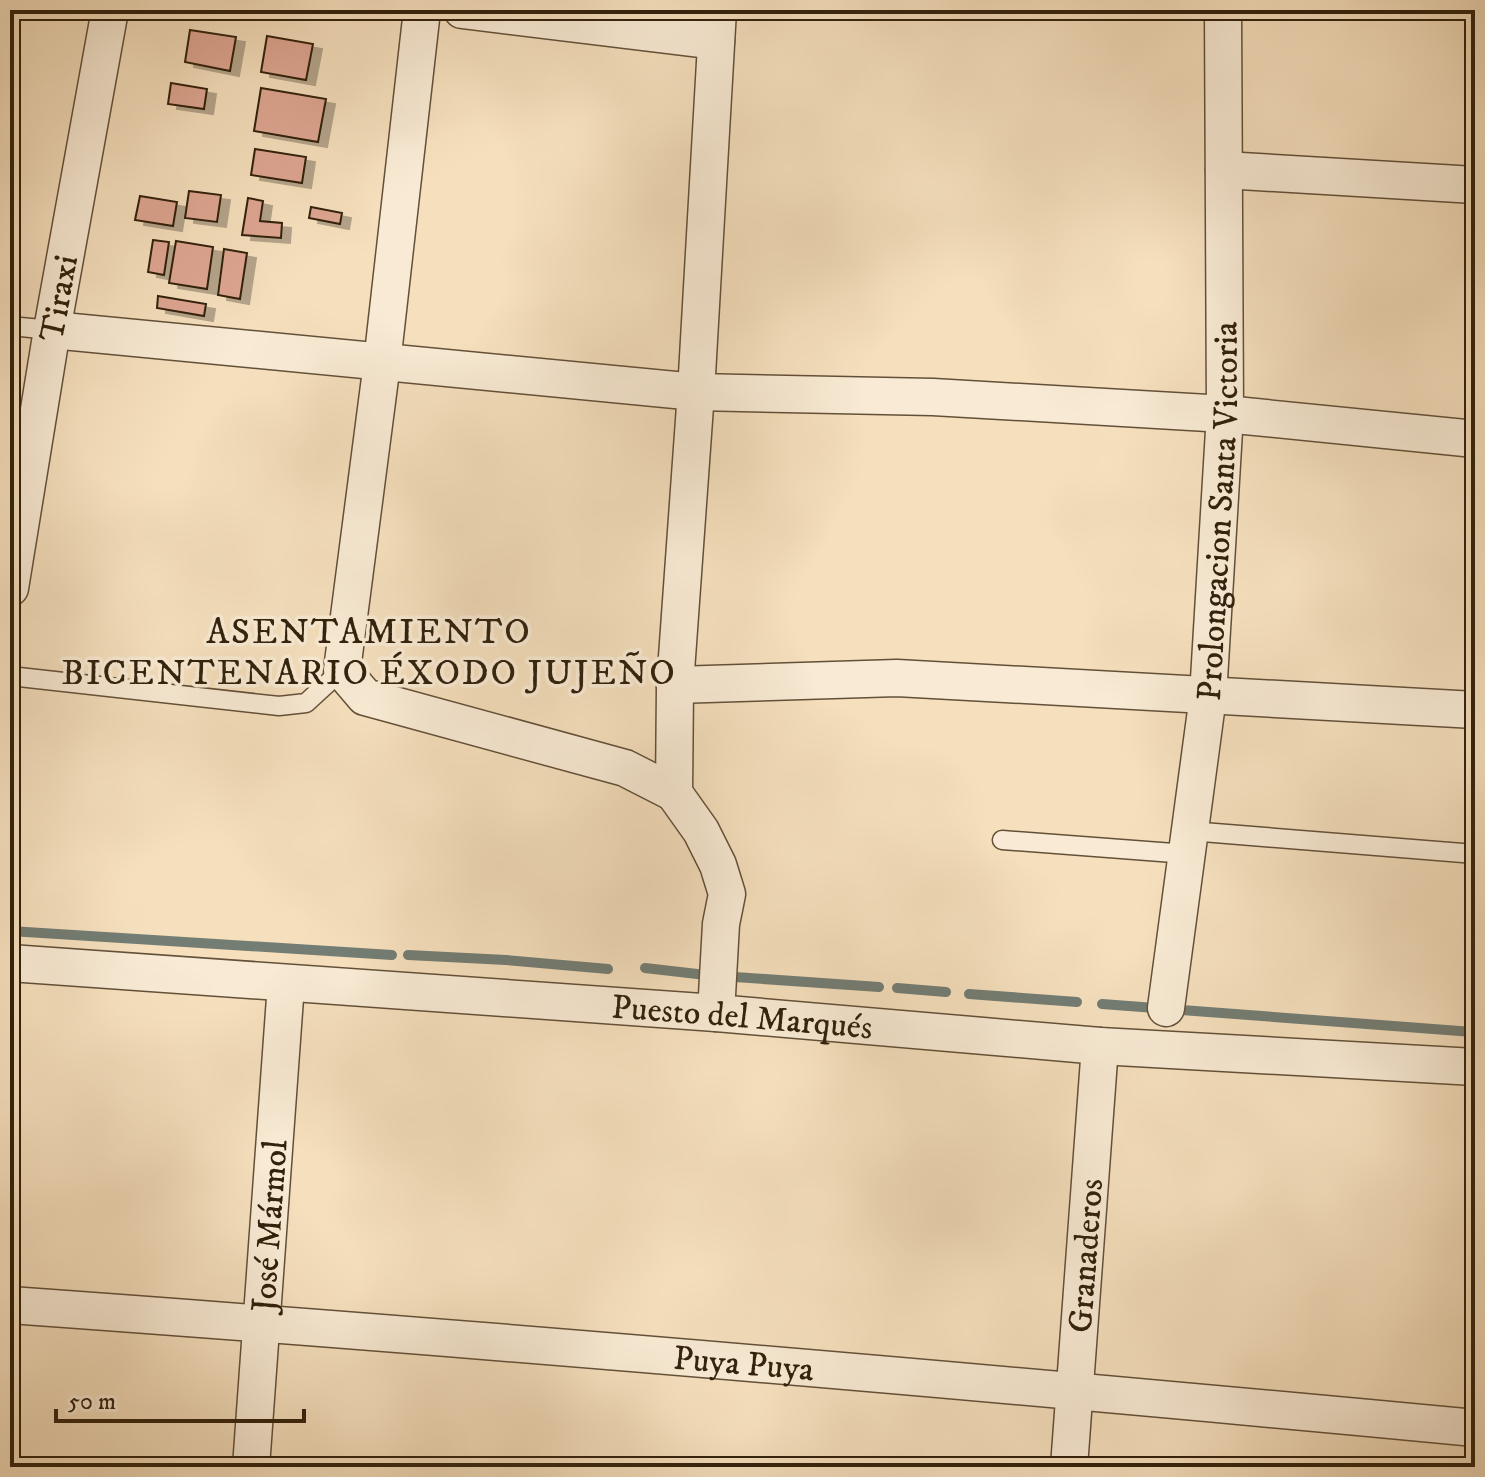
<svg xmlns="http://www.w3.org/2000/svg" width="1485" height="1477" font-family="'IM FELL DW Pica',serif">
<defs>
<filter id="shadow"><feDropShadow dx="9" dy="5" stdDeviation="0" flood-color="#0004"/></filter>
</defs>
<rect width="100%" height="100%" fill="#f5dfbd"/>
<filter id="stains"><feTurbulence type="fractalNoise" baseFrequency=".0025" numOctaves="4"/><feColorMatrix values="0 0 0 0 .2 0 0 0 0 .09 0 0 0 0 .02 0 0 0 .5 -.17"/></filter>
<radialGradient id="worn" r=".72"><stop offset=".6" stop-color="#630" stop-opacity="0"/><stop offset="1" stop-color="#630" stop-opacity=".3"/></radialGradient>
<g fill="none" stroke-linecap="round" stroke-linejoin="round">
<!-- stream -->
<path stroke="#737d74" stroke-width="10" d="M10,766L14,743
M10,931L392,955
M408,955L506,960L608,969
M645,968L706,975
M735,977L879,987
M897,988L946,992
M969,994L1077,1002
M1102,1004L1473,1032"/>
</g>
<!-- building -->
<path fill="#dea692" stroke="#32210c" stroke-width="2" filter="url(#shadow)" d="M190,30L236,37L230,71L185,62Z
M267,36L313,44L306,80L261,72Z
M171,83L207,89L204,109L168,104Z
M261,88L326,99L318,142L254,131Z
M255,149L306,157L302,183L251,175Z
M189,191L221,195L217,222L185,218Z
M140,196L177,202L173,226L135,220Z
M248,198L263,201L260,221L282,223L281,238L242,235Z
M311,207L342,213L340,224L309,218Z
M153,240L169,242L164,275L148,272Z
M176,241L213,247L207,289L169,283Z
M224,249L247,253L240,299L218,295Z
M158,296L206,304L204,316L157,308Z"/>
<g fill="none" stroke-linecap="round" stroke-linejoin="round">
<!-- service casing -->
<g stroke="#635038" stroke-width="21">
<path id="service" d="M10,326L52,330
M10,676L279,706L306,703L342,670
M1190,831L1475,854
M1002,840L1187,854"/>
</g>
<!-- minor casing -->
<g stroke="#635038" stroke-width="39">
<g id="minor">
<path d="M422,10L382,363L342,670L365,697L625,768L674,793"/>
<path d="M462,10L716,41"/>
<path d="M1224,170L1475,185"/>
<path d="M52,330L696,392L933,397L1225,414L1475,439"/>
<path id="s1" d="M10,588L52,330L110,10"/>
<path d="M675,685L897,678L1475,710"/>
<path id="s2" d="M10,963L716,1013L1100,1046L1475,1067"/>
<path id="s3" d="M1166,1008L1208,696L1225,414L1223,10"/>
<path d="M716,1013L721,924L727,894L718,865L701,831L674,793L675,685L696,392L718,10"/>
<path id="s4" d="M10,1305C499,1340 987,1382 1475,1428"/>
<path id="s5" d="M251,1467L286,984"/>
<path id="s6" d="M1069,1467L1100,1046"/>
</g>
</g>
<!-- service -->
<use href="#service" stroke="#f8ead4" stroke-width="18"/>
<!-- minor -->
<use href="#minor" stroke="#f8ead4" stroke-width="36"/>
</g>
<g text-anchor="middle" stroke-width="7" stroke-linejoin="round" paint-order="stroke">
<!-- street labels -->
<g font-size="34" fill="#32210c" stroke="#f8ead4">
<text dy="12" stroke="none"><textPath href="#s1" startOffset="294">Tiraxi</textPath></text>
<text dy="12" stroke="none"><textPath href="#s3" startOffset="500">Prolongacion Santa Victoria</textPath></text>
<text dy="12" stroke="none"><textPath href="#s2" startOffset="734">Puesto del Marqués</textPath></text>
<text dy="12" stroke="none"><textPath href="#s5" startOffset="242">José Mármol</textPath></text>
<text dy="12" stroke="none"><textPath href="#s6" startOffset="212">Granaderos</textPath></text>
<text dy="12" stroke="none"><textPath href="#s4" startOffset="736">Puya Puya</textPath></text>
</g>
<!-- neighbourhood labels -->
<g font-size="36" letter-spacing="2" fill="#32210c" stroke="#f8ead4">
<text x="369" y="643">ASENTAMIENTO<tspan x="369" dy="41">BICENTENARIO ÉXODO JUJEÑO</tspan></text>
</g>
</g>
<!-- margin -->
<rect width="1485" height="1477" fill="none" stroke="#f5dfbd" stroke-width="40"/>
<rect x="12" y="12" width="1461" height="1453" fill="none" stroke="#32210c" stroke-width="4"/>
<rect x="20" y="20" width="1445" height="1437" fill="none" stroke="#32210c" stroke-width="2"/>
<!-- scale -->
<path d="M56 1409v12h248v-12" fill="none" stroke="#32210c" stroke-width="4"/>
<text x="68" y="1409" font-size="24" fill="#32210c" stroke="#f8ead4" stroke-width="6" paint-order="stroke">50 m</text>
<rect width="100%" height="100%" filter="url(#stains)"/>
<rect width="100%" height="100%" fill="url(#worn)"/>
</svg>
